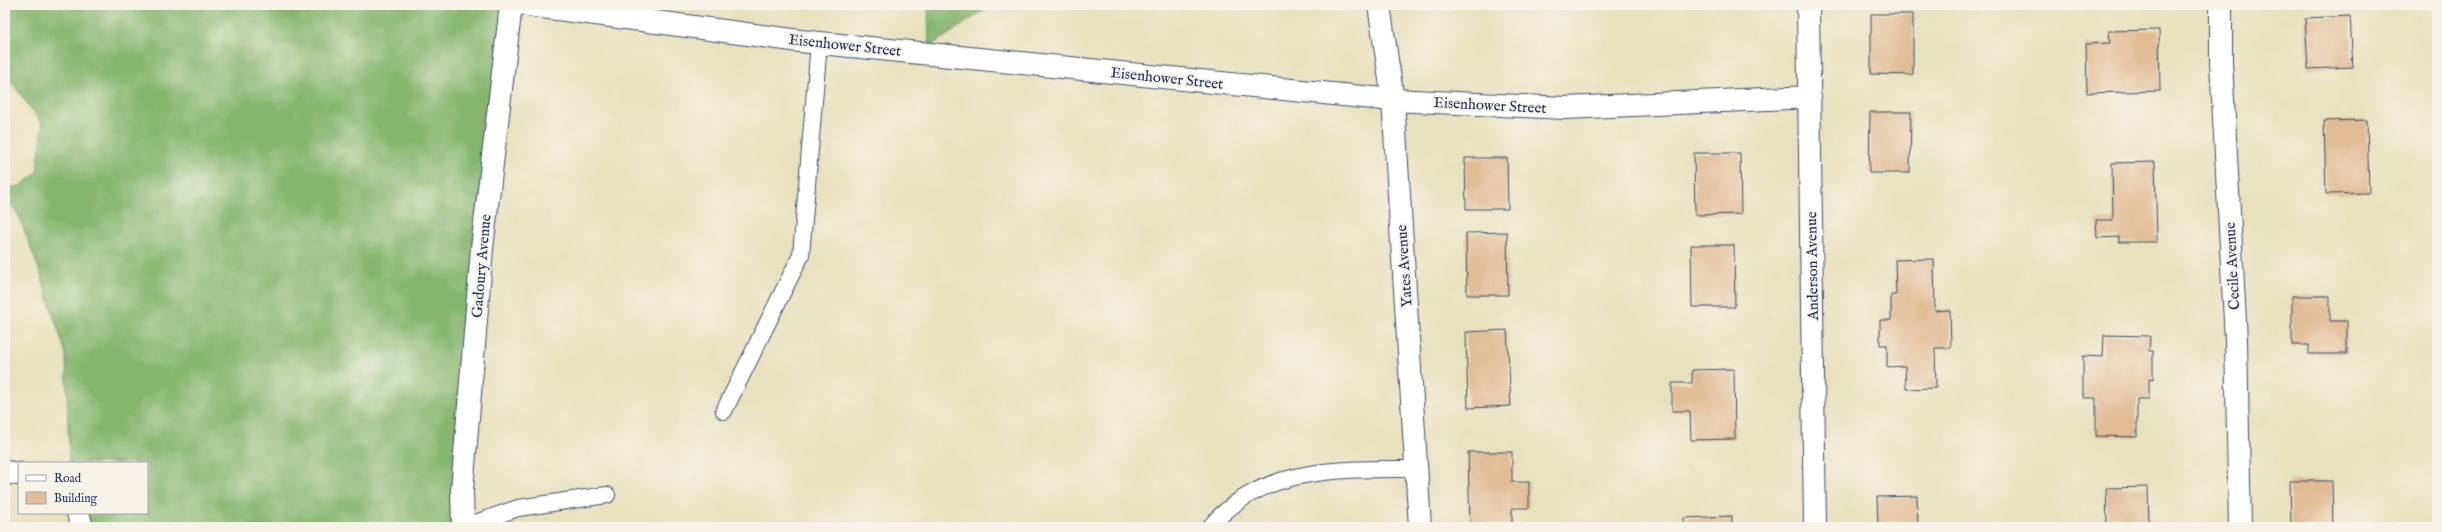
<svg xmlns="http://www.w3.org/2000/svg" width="2442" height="532" font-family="'IM FELL English',serif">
<rect width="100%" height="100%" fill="#f7f3e8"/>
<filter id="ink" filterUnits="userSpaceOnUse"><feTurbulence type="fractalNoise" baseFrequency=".025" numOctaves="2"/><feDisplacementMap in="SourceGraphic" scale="8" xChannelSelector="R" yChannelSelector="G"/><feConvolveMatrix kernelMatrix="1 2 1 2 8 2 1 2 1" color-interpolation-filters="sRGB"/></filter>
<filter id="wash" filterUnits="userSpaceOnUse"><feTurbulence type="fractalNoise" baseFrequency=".012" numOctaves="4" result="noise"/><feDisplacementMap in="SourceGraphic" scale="16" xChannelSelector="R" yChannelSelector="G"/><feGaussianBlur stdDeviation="0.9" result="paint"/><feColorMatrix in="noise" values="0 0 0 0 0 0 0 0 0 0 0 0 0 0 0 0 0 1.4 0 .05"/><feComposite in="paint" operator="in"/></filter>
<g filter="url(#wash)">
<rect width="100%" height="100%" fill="#e8e1bd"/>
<!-- forest -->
<path fill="#86b66e" stroke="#507266" d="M5,5H507L460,527H80L73,513H147V463H69L66,355L40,272L19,216L5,195V188L21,186L37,172L43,125L5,73Z
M928,5H992L929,47Z"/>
<g id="blocks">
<!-- building -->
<path fill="#e1bc94" d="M1871,14H1913V75L1871,74Z
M2350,16L2353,67L2308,69L2305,18Z
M2159,30L2160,91L2087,93L2086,44L2110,43L2109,31Z
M1870,112H1911L1910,173H1869Z
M2367,120L2369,193L2326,194L2324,121Z
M1694,153H1740L1741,214L1695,215Z
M1465,158H1507L1508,209H1466Z
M2155,162L2157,242H2119V237L2097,238L2096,220H2113L2112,163Z
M1507,232L1508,295H1467L1466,233Z
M1691,245H1734L1735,307H1692Z
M1934,259L1935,311L1950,310L1951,348H1935L1936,388L1906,389L1905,366L1887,367V345H1880V320H1891V295H1896L1895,260Z
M2292,296H2330V321H2347V354H2309V345H2292Z
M1507,330L1511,406L1468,408L1466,332Z
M2104,335L2150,336L2149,351H2153V380L2149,379V399H2137V437L2096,436V398H2083V356L2103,357Z
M1734,369L1735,439L1691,440L1690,411H1672V383H1692V370Z
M1468,452H1512V482H1529V508H1512V527H1470Z
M2290,481H2332L2333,527H2291Z
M2148,487L2149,527H2107L2106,488Z
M1917,496L1918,527H1878L1877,497Z
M1732,516V527H1684V518Z"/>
</g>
</g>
<g filter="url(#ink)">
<use href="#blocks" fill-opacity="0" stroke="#3a4a6c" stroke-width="1"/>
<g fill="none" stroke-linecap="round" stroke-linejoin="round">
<!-- lane casing -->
<g stroke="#3a4a6c" stroke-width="18">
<path id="lane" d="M724,411L801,255L819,43
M464,527L518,508L607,495
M1210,527C1262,465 1343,469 1417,469"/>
</g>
<!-- street casing -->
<g stroke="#3a4a6c" stroke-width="24">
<path id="street" d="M527,5L800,41L1393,100L1565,108L1810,97
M1379,5L1393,100L1420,527
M1808,5L1815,527
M2221,5V62L2236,340L2240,527
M5,472L19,474
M78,513L82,527
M463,527L462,490L482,248L511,5"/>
</g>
<!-- lane -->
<use href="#lane" stroke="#fff" stroke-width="16"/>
<!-- street -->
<use href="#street" stroke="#fff" stroke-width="22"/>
</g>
</g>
<g text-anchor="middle" stroke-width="4" stroke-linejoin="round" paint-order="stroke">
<!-- street labels -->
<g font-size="15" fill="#1b2f5e" stroke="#f7f3e8">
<text transform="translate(845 45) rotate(6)" y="5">Eisenhower Street</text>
<text transform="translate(1167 78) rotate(6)" y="5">Eisenhower Street</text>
<text transform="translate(1490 105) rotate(3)" y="5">Eisenhower Street</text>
<text transform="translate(481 266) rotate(-85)" y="5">Gadoury Avenue</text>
<text transform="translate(1404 266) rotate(-94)" y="5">Yates Avenue</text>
<text transform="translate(1812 266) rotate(-91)" y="5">Anderson Avenue</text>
<text transform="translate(2232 266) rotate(-93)" y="5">Cecile Avenue</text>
</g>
</g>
<!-- margin -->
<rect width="2442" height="532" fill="none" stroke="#f7f3e8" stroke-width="20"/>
<!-- legend -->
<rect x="18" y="462" width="130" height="52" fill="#f7f3e8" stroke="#9fa5b1"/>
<rect x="26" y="475" width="20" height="6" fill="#ffffff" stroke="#9fa5b1"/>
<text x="54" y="482" font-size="12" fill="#1b2f5e">Road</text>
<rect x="26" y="492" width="20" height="12" fill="#e1bc94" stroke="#9fa5b1"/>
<text x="54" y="502" font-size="12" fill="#1b2f5e">Building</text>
</svg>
